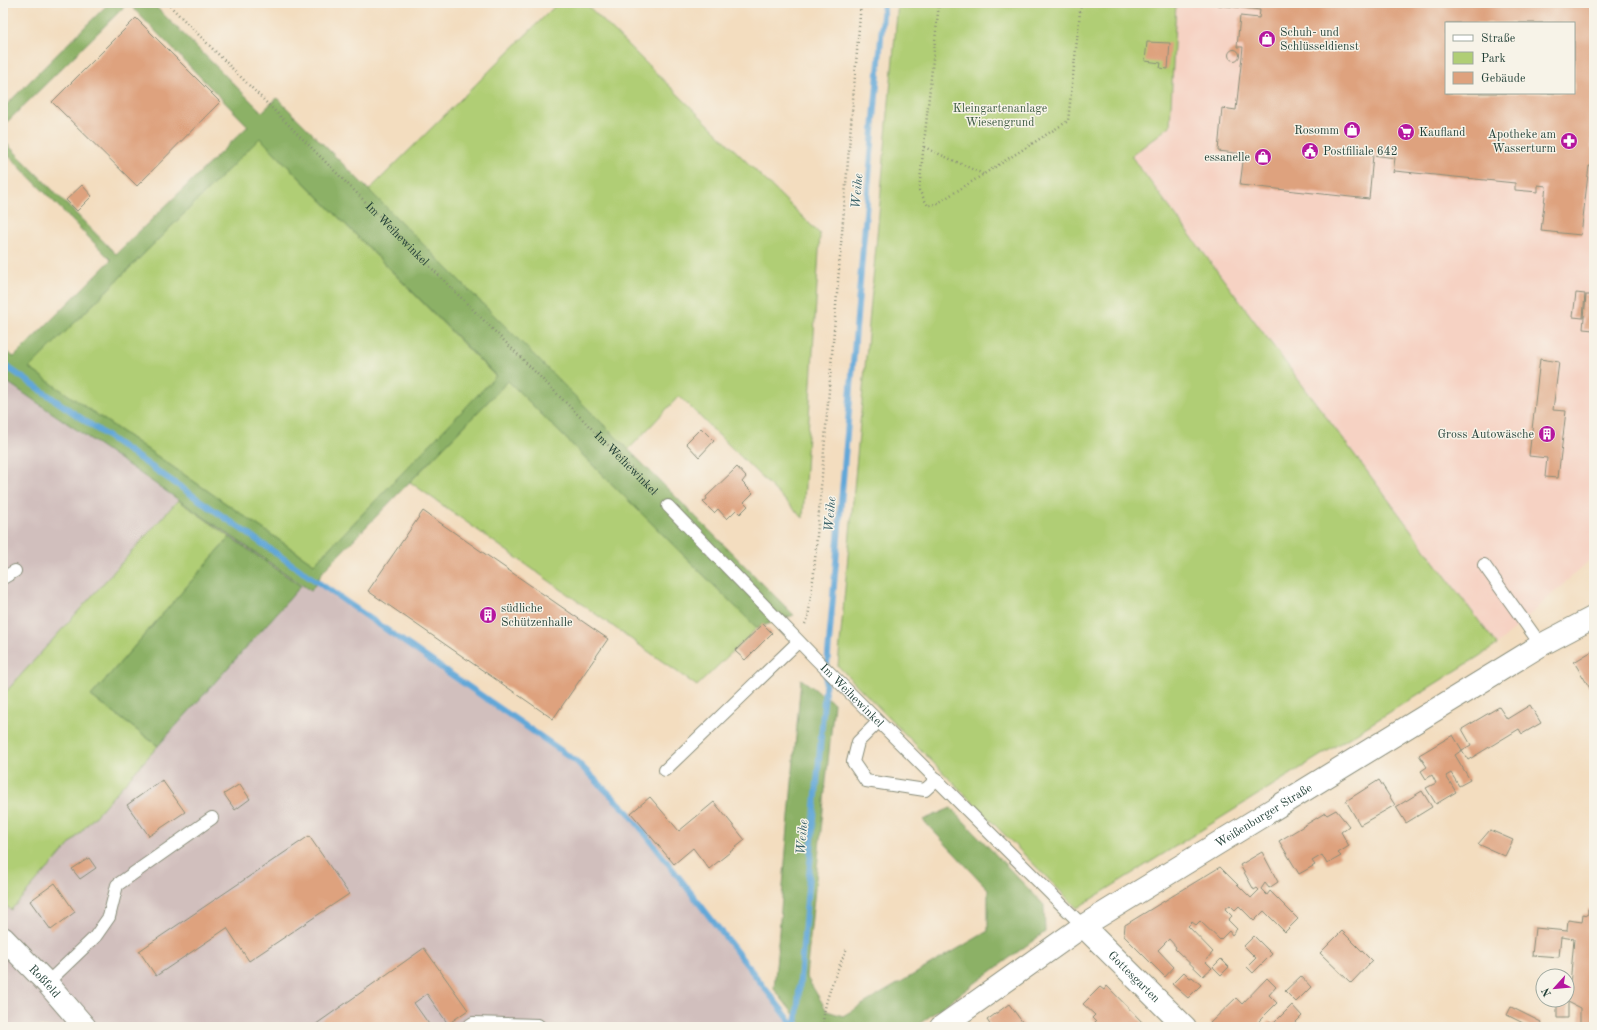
<svg xmlns="http://www.w3.org/2000/svg" width="1597" height="1030" font-family="'Old Standard TT',serif">
<rect width="100%" height="100%" fill="#f7f3e8"/>
<filter id="ink" filterUnits="userSpaceOnUse"><feTurbulence type="fractalNoise" baseFrequency=".025" numOctaves="2"/><feDisplacementMap in="SourceGraphic" scale="8" xChannelSelector="R" yChannelSelector="G"/><feConvolveMatrix kernelMatrix="1 2 1 2 8 2 1 2 1" color-interpolation-filters="sRGB"/></filter>
<filter id="wash" filterUnits="userSpaceOnUse"><feTurbulence type="fractalNoise" baseFrequency=".012" numOctaves="4" result="noise"/><feDisplacementMap in="SourceGraphic" scale="16" xChannelSelector="R" yChannelSelector="G"/><feGaussianBlur stdDeviation="0.9" result="paint"/><feColorMatrix in="noise" values="0 0 0 0 0 0 0 0 0 0 0 0 0 0 0 0 0 1.4 0 .05"/><feComposite in="paint" operator="in"/></filter>
<g filter="url(#wash)">
<rect width="100%" height="100%" fill="#f3ddbf"/>
<!-- built -->
<path fill="#f6d2c3" fill-rule="evenodd" d="M1176,3H1594V556L1497,645L1131,155L1170,126ZM1446,23H1574V93H1446Z"/>
<!-- industrial -->
<path fill="#d1bfbd" d="M6,366L576,761L629,813L795,1027H3V368Z"/>
<!-- green -->
<path fill="#b0ce75" stroke="#688654" d="M558,3H585L820,234L803,518L679,396L628,450L369,190Z
M898,3H1176L1170,126L1131,156L1497,645L1077,908L838,666Z
M260,138L496,377L314,564L29,368Z
M508,381L757,628L697,686L410,482Z
M178,500L230,537L91,696L158,746L11,910L3,903V695Z"/>
<!-- forest -->
<path fill="#8cb166" stroke="#56774d" fill-rule="evenodd" d="M109,3H152L262,112L277,98L794,615L757,628L508,381L324,570L311,591L3,379V350L14,357L111,260L3,150V140L116,254L248,126L128,3L3,126V108ZM260,138L496,376L314,564L29,368Z
M230,537L301,586L158,746L91,696Z
M801,679L834,703L806,976L827,1011L843,1016L988,931V889L923,820L951,808L1044,905L1045,932L915,1027H804L774,989Z"/>
<g fill="none" stroke-linecap="round" stroke-linejoin="round">
<!-- stream -->
<path stroke="#62a7d8" stroke-width="6" d="M3,364L576,761L629,813L795,1027
M796,1027L884,3"/>
</g>
<g id="blocks">
<!-- building -->
<path fill="#dea27e" fill-rule="evenodd" d="M1217,3H1594V117L1591,148H1594V167L1589,166L1581,235L1541,231L1546,186L1538,185V192L1515,190V183L1395,171L1393,173L1395,158L1373,155L1369,199L1240,185L1244,154L1218,151L1222,108L1236,110L1243,47H1237L1240,16L1259,18L1260,10L1217,5ZM1446,23H1574V93H1446Z
M136,18L220,102L137,186L52,102Z
M1147,42L1170,43L1168,69L1160,68L1161,63L1145,61Z
M1228.5 55a5.5 5.5 0 1 1 11 0a5.5 5.5 0 1 1-11 0Z
M82,185L92,196L77,211L66,200Z
M1576,293L1585,294L1583,318L1573,317Z
M1586,295H1594V330L1583,329Z
M1540,359L1559,362L1553,410L1566,411L1558,478L1545,477L1547,458L1529,456Z
M701,428L714,441L699,457L686,443Z
M737,467L746,477L742,482L753,493L744,502L748,506L740,514L736,510L727,519L718,509L714,513L703,502L707,499L706,497Z
M423,511L608,639L553,719L368,591Z
M763,624L772,633L745,660L735,651Z
M1594,650V695L1574,662Z
M1530,705L1541,723L1522,734L1519,729L1468,760L1462,750L1471,745L1462,729L1499,707L1507,719Z
M1453,735L1462,750L1455,755L1470,780L1459,786L1451,773L1446,776L1456,792L1436,804L1426,788L1436,783L1432,775L1426,779L1421,771L1427,767L1419,755Z
M162,780L185,812L149,836L127,805Z
M1379,780L1395,805L1360,825L1346,801Z
M240,784L250,799L235,810L224,794Z
M1422,791L1432,807L1406,823L1396,807Z
M650,797L679,831L714,802L745,840L709,869L693,848L674,864L631,813Z
M1336,810L1349,826L1341,832L1349,846L1338,853L1341,856L1327,864L1322,855L1312,861L1315,865L1299,874L1279,841L1325,813L1327,815Z
M1490,830L1513,840L1505,856L1478,844Z
M309,836L349,894L249,961L227,928L156,976L139,951Z
M1262,852L1278,882L1269,888L1265,883L1261,889L1267,895L1270,891L1298,919L1285,932L1264,911L1254,921L1239,906L1235,910L1230,905L1225,909L1232,916L1228,920L1237,929L1232,935L1229,931L1220,940L1200,921L1196,925L1192,922L1188,926L1213,952L1205,961L1212,968L1203,976L1175,949L1176,947L1169,939L1158,950L1174,967L1165,977L1124,936L1125,925L1220,867L1251,898L1259,890L1257,888L1254,890L1240,865Z
M89,858L96,868L80,879L72,869Z
M55,883L75,912L51,930L30,901Z
M1588,909H1594V1027H1580V1008L1568,1002V1018H1557V1000H1567V984L1570,985L1574,939L1561,937L1559,957L1532,955L1535,928L1567,931L1568,920L1582,922L1583,914L1588,915Z
M1342,931L1372,961L1351,983L1320,953Z
M1254,936L1272,954L1253,973L1247,967L1256,958L1244,946Z
M424,948L468,1010L448,1024L427,994L414,1003L431,1027H312Z
M1221,959L1229,967L1221,975L1213,967Z
M1184,972L1190,978L1192,977L1201,985L1188,998L1172,984Z
M1301,976L1311,987L1296,1002L1285,991Z
M1267,978L1276,987L1269,995L1277,1003L1259,1021L1264,1027L1270,1021L1273,1024L1292,1005L1302,1016L1291,1027H1214L1210,1023L1236,998L1242,1004Z
M1107,986L1146,1026L1145,1027H1090L1096,1022L1092,1018L1095,1015L1083,1004L1100,987L1104,990Z
M1009,1004L1026,1027H989L991,1026L987,1020Z
M1511,1007L1541,1022L1539,1027H1531L1507,1015Z"/>
</g>
</g>
<g filter="url(#ink)">
<use href="#blocks" fill-opacity="0" stroke="#898d7a" stroke-width="1"/>
<g fill="none" stroke-linecap="round" stroke-linejoin="round">
<!-- lane casing -->
<g stroke="#898d7a" stroke-width="14">
<g id="lane">
<path id="s2" d="M668,506L815,658L1083,926"/>
<path d="M1484,565L1541,645"/>
<path d="M3,578L15,571"/>
<path d="M878,722L858,742L853,762L866,781L925,790L937,779"/>
<path d="M665,770L798,642"/>
<path d="M47,983L95,937L109,917L117,885L212,818"/>
<path d="M467,1027L473,1023L538,1025L540,1027"/>
</g>
</g>
<!-- street casing -->
<g stroke="#898d7a" stroke-width="24">
<g id="street">
<path id="s3" d="M1083,926L1185,1027"/>
<path id="s4" d="M941,1027L1083,926L1541,645L1594,617"/>
</g>
</g>
<!-- secondary casing -->
<g stroke="#898d7a" stroke-width="24">
<g id="secondary">
<path id="s5" d="M3,938L47,983L85,1027"/>
</g>
</g>
<!-- path -->
<g stroke="#898d7a" stroke-width="2.5" stroke-dasharray="1 3" stroke-linecap="butt">
<path id="s1" d="M167,3L657,494"/>
<path d="M939,3L919,190L928,206L938,203L1068,121L1081,3"/>
<path d="M924,147L983,174"/>
<path d="M805,624L808,618L814,572L861,3"/>
<path d="M823,1027C823,1000 837,972 847,948"/>
</g>
<!-- lane -->
<use href="#lane" stroke="#fff" stroke-width="12"/>
<!-- street -->
<use href="#street" stroke="#fff" stroke-width="22"/>
<!-- secondary -->
<use href="#secondary" stroke="#fff" stroke-width="22"/>
</g>
</g>
<!-- icons -->
<defs>
<g id="shop-disc" transform="scale(0.9)"><circle r="9.5" fill="#b5179e" stroke="#f7f3e8"/><path d="M-5-2.5h2.3a2.7 3.5 0 0 1 5.4 0H5L5.5 6h-11ZM-1.5-2.5h3a1.5 2.3 0 0 0-3 0Z" fill="#fff"/></g>
<g id="supermarket-disc" transform="scale(0.9)"><circle r="9.5" fill="#b5179e" stroke="#f7f3e8"/><path d="M-6-5.5h2.5l.6 2H6L4.5 2H-2.5L-4.4-4H-6ZM-1.5 3.2a1.3 1.3 0 1 0 .1 0ZM3 3.2a1.3 1.3 0 1 0 .1 0Z" fill="#fff"/></g>
<g id="pharmacy-disc" transform="scale(0.9)"><circle r="9.5" fill="#b5179e" stroke="#f7f3e8"/><path d="M-2-6h4v4h4v4h-4v4h-4v-4h-4v-4h4Z" fill="#fff"/></g>
<g id="civic-disc" transform="scale(0.9)"><circle r="9.5" fill="#b5179e" stroke="#f7f3e8"/><path d="M-.6-6.5H3V-4.5H.6V-3L4-1V1h2V6H-6V1h2V-1L-.6-3ZM-1.2 2.5V6h2.4V2.5Z" fill="#fff"/></g>
<g id="building-disc" transform="scale(0.9)"><circle r="9.5" fill="#b5179e" stroke="#f7f3e8"/><path d="M-4-6H4V6H1V3H-1V6H-4ZM-2.5-4.3h1.7v1.8h-1.7ZM.8-4.3h1.7v1.8H.8ZM-2.5-1h1.7V.8h-1.7ZM.8-1h1.7V.8H.8Z" fill="#fff"/></g>
</defs>
<g fill-rule="evenodd">
<use href="#shop-disc" x="1267" y="39"/>
<use href="#shop-disc" x="1352" y="130"/>
<use href="#supermarket-disc" x="1406" y="132"/>
<use href="#pharmacy-disc" x="1569" y="141"/>
<use href="#civic-disc" x="1310" y="151"/>
<use href="#shop-disc" x="1263" y="157"/>
<use href="#building-disc" x="1547" y="434"/>
<use href="#building-disc" x="488" y="615"/>
</g>
<g text-anchor="middle" stroke-width="3" stroke-linejoin="round" paint-order="stroke">
<!-- poi labels -->
<g font-size="12" fill="#1f3d34" stroke="#f7f3e8" text-anchor="start">
<text x="1280" y="36">Schuh- und<tspan x="1280" dy="14">Schlüsseldienst</tspan></text>
<text x="1339" y="134" text-anchor="end">Rosomm</text>
<text x="1419" y="136">Kaufland</text>
<text x="1556" y="138" text-anchor="end">Apotheke am<tspan x="1556" dy="14">Wasserturm</tspan></text>
<text x="1323" y="155">Postfiliale 642</text>
<text x="1250" y="161" text-anchor="end">essanelle</text>
<text x="1534" y="438" text-anchor="end">Gross Autowäsche</text>
<text x="501" y="612">südliche<tspan x="501" dy="14">Schützenhalle</tspan></text>
</g>
<!-- park labels -->
<g font-size="12" fill="#3c5a41" stroke="#f7f3e8">
<text x="1000" y="112">Kleingartenanlage<tspan x="1000" dy="14">Wiesengrund</tspan></text>
</g>
<!-- street labels -->
<g font-size="12" fill="#1f3d34" stroke="#f7f3e8">
<text dy="4" stroke="none"><textPath href="#s1" startOffset="326">Im Weihewinkel</textPath></text>
<text dy="4" stroke="none"><textPath href="#s1" startOffset="650">Im Weihewinkel</textPath></text>
<text dy="4" stroke="none"><textPath href="#s2" startOffset="264">Im Weihewinkel</textPath></text>
<text dy="4" stroke="none"><textPath href="#s4" startOffset="386">Weißenburger Straße</textPath></text>
<text dy="4" stroke="none"><textPath href="#s3" startOffset="72">Gottesgarten</textPath></text>
<text dy="4" stroke="none"><textPath href="#s5" startOffset="60">Roßfeld</textPath></text>
</g>
<!-- water labels -->
<g font-size="13" font-style="italic" fill="#335d65" stroke="#f7f3e8">
<text transform="translate(856 191) rotate(-85)" y="5">Weihe</text>
<text transform="translate(829 514) rotate(-85)" y="5">Weihe</text>
<text transform="translate(801 837) rotate(-85)" y="5">Weihe</text>
</g>
</g>
<!-- margin -->
<rect width="1597" height="1030" fill="none" stroke="#f7f3e8" stroke-width="16"/>
<!-- legend -->
<rect x="1445" y="22" width="130" height="72" fill="#f7f3e8" stroke="#a1aaa0"/>
<rect x="1453" y="35" width="20" height="6" fill="#ffffff" stroke="#a1aaa0"/>
<text x="1481" y="42" font-size="12" fill="#1f3d34">Straße</text>
<rect x="1453" y="52" width="20" height="12" fill="#b0ce75" stroke="#a1aaa0"/>
<text x="1481" y="62" font-size="12" fill="#1f3d34">Park</text>
<rect x="1453" y="72" width="20" height="12" fill="#dea27e" stroke="#a1aaa0"/>
<text x="1481" y="82" font-size="12" fill="#1f3d34">Gebäude</text>
<!-- north arrow -->
<g transform="translate(1555 988) rotate(243)"><circle r="19" fill="#f7f3e8" stroke="#a1aaa0"/>
<path d="M0-3L7 15L0 10L-7 15Z" fill="#b5179e"/>
<text y="-6" font-size="11" font-weight="bold" text-anchor="middle" fill="#1f3d34">N</text>
</g>
</svg>
